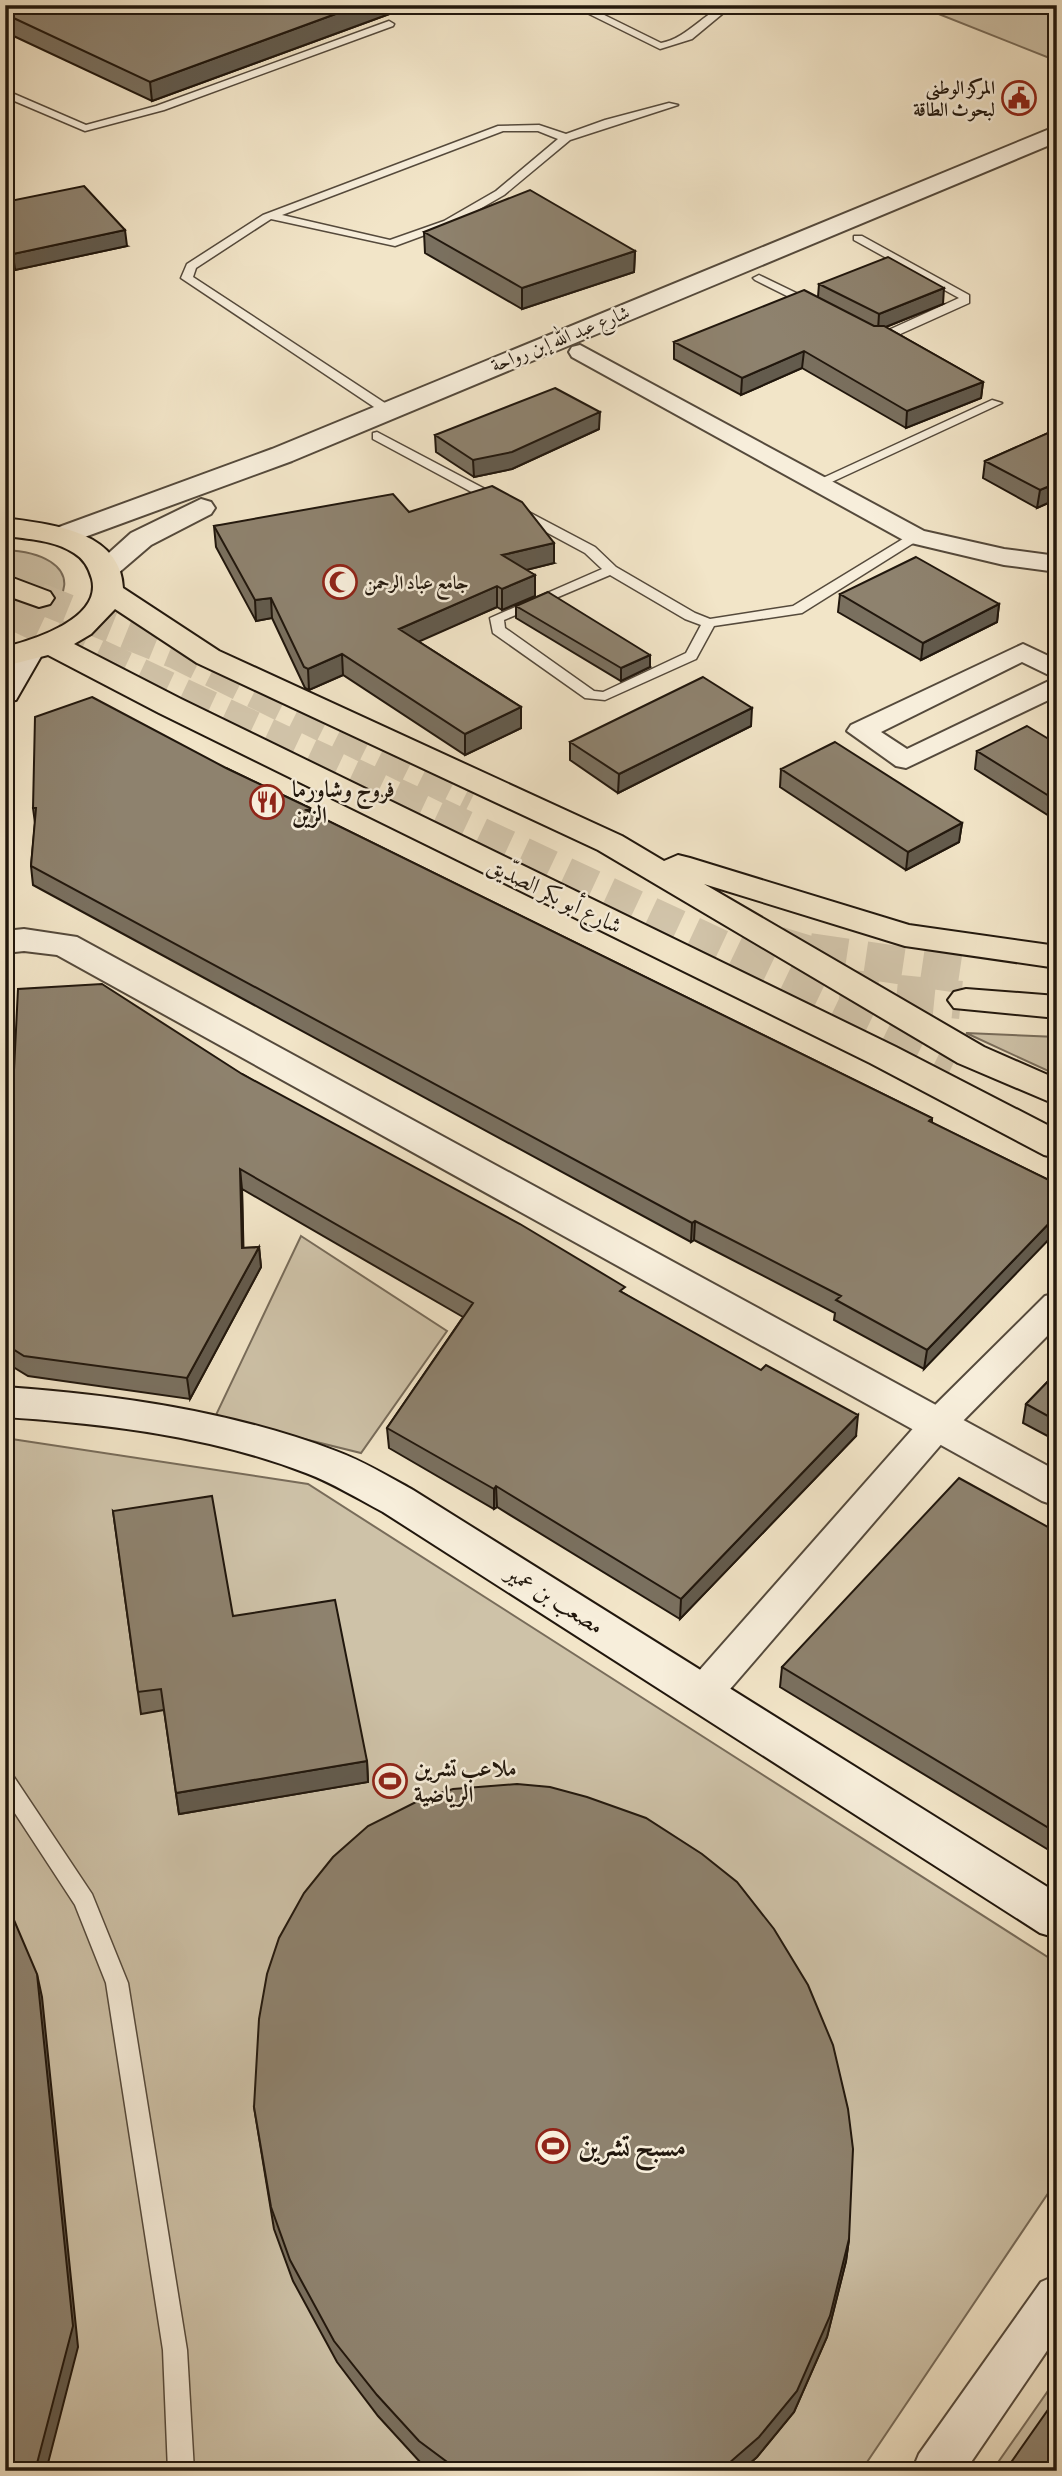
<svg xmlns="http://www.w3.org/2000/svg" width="1062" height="2476" font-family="'Libre Bodoni',Amiri,serif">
<rect width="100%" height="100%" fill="#f2e5c8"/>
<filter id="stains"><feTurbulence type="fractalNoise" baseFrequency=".00286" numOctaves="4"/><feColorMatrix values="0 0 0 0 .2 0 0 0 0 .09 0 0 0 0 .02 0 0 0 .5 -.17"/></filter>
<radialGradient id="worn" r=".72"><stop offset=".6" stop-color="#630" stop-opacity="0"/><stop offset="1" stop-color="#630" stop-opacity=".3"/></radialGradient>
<!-- green -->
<path fill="#cec2a8" stroke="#786c5a" stroke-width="2" d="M937,5H1041L1057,11V61L926,9Z
M5,550C88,554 80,613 5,629Z
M966,1033L1057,1037V1075Z
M301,1236L447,1331L361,1453L215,1417Z
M5,1438L308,1484L1057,1963V2180L861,2471H5Z
M1057,2378V2471H992Z"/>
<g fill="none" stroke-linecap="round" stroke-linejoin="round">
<!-- primary-tunnel-far1 -->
<path stroke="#d3c6ac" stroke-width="31" stroke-dasharray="31 16" stroke-linecap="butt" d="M39,598L177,654L471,800
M12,614L738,953
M779,942L815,953"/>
<!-- primary-tunnel -->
<path stroke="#d3c6ac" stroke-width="38" stroke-dasharray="38 19" stroke-linecap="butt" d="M735,952L956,1058
M809,952L966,975
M840,988L961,1000"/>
<!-- service casing -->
<g stroke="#554a3c" stroke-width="3">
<path id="service" d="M571,5H584L661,43C690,38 709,5 733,5L692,39L660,49Z
M389,21L394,24L393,26L164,110L85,131L5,97V90L86,125L156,106Z
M669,103L678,105L570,140L504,195L452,225L395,246L271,219L196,268L193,277L391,407V413H383L181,278L187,264L263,215L498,126L539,125L566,134L605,120ZM503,131H538L558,139L496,191L444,221L390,240L282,215Z
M854,236H862L969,295V303L887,340L868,338V332L882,333L959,298L854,240Z
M759,275L817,303L819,305L809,307L755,280L753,278Z
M992,400L1002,403L823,486L818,487L812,483Z
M377,432L595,547L616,567L695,613L710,619L793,606L911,534L916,533L923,537L802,613L714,626L696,659L605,700L585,698L493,633L490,618L602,569L585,553L373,439V433ZM610,575L685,619L701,625L686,653L603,692L594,691L505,628L504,620Z
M5,1771L12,1774L92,1894L128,1983L187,2350L194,2471H168L163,2350L106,1983L75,1905L5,1798Z"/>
</g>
<!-- minor casing -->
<g stroke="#554a3c" stroke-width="4">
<path id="minor" d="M580,345L924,531L1004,549L1057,556V572L1004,565L907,542L572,357L569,352L572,347Z
M1023,644L1057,660V696L906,768L896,766L847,731L851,725ZM1022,662L1055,678L907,749L881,732Z
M1057,1293V1326L951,1433L718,1703L704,1708L690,1703L685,1692L690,1681L925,1415L1045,1296Z
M1057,2275V2336L965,2471H912L919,2454L1041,2282Z"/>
</g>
<!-- tertiary casing -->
<g stroke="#554a3c" stroke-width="4">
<path id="tertiary" d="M1057,126V142L292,461L71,542L61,545L51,542L47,536L51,530L272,449Z
M201,499L211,502L215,508L211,514L151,545L116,575L106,578L96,575L91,569L131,533Z
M24,929L77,937L1057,1471V1506L1042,1501L57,955L24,951L5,953V931Z"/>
</g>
<!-- secondary casing -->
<g stroke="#21170d" stroke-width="4">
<path id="secondary" d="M28,644L39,647L43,653L16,700L5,702V666L17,647Z
M5,1387C118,1395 230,1411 336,1451C363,1461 388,1476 413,1490L1057,1893V1938L1040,1933L383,1512C358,1499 333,1483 306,1473C210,1436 107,1424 5,1417Z"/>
</g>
<!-- primary casing -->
<g stroke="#21170d" stroke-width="4">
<path id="primary" d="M5,518C48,524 121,530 123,588L219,651L622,836L664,861L678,855L690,858L909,925L1057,946V968L905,946L704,884L984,1047L1057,1079V1105L958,1063L598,850L197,663L115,609L91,634L74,644L181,699L896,1047L1057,1130V1158L1044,1155L870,1063L159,713L48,655L5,666V647C33,640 102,619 92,579C89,568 84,559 74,553C54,540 28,539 5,536Z
M5,575L50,592L54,598L50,604L39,607L5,595Z
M966,989L1057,996V1018L954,1008L948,1000L954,992Z"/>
</g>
<!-- service -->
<use href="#service" fill="#f7eedb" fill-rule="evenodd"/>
<!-- minor -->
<use href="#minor" fill="#f7eedb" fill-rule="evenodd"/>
<!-- tertiary -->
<use href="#tertiary" fill="#f7eedb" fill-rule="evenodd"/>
<!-- secondary -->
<use href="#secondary" fill="#f7eedb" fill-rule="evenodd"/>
<!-- primary -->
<use href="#primary" fill="#f2e5c8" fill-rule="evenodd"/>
</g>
<!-- wall -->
<path fill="#7a705f" stroke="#21170d" stroke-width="2" d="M5,5H391L392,13L152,101L5,32Z
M5,202L127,246L15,270L5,260Z
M424,232L635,251L634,272L522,309L425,253Z
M1057,273V297L1048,293L1050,277Z
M819,284L943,304L886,327L983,382L981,398L906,428L802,368L741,395L674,359V342L818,297Z
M599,429L512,469L474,477L436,452L435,435Z
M1057,429V499L1037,508L983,478L985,461Z
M409,512L554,563L526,570L535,575V596L502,610L497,607L418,641L521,707V728L465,755L343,675L309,690L305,688L272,618L256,621L216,547L214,526Z
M840,594L999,604L997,622L921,660L838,612Z
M516,606L650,667L621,681L516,618Z
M751,726L618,793L570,760V742Z
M1057,744V821L975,769L977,751Z
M226,768L310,808V812L932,1118V1123L1057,1184L924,1369L834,1320L835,1313L694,1240L691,1242L33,885L31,866L35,823L33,808Z
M781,769L962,823L959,842L906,870L780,787Z
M242,1074L625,1294L856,1436L680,1619L497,1507L494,1509L389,1448L387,1428L463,1317L242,1189L243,1248L259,1247L261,1267L190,1399L28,1376L5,1362V1252Z
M1057,1372V1441L1023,1423L1026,1404Z
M113,1511L233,1616L367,1761L368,1782L179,1814L164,1710L141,1714Z
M1057,1532V1855L780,1687L782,1667Z
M254,2107L849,2239L846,2261L827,2337L794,2412L757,2457L741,2471H432L420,2462L378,2416L337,2362L293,2281L274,2229Z"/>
<!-- shaded-wall -->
<path fill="#635b4d" stroke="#21170d" stroke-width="2" d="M360,5H391L392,13L152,101L150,82Z
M125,230L127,246L15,270L13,254Z
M635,251L634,272L522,309V288Z
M944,288L943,304L878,330L879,314Z
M804,351L802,368L741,395L742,378Z
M983,382L981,398L906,428L907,411Z
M600,412L599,429L512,469L474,477L473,460Z
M1057,483V499L1037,508L1040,490Z
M554,543V563L502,576V555Z
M535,575V596L502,610V589Z
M497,586V607L400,650L399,629Z
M271,598L272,618L256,621L255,600Z
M999,604L997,622L921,660L923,643Z
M342,654L343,675L309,690L308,669Z
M650,655V667L621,681V668Z
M521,707V728L465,755V734Z
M752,708L751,726L618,793L619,774Z
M962,823L959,842L906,870L908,852Z
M240,1169L242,1189L244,1268L242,1248Z
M1057,1215V1231L924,1369L927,1350Z
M695,1221L694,1240L691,1242L692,1223Z
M259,1247L261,1267L190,1399L187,1378Z
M858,1415L856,1436L680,1619L681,1599Z
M496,1486L497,1507L494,1509V1489Z
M367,1761L368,1782L179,1814L176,1793Z
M37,1974L42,1997L78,2347L46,2471H35Z
M849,2239L846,2261L827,2337L794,2412L757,2457L741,2471H715Z"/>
<!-- building -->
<path fill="#8e826e" stroke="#21170d" stroke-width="2" d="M5,5H360L150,82L5,14Z
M84,186L125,230L13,254L5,246V202Z
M530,190L635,251L522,288L424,232Z
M888,257L944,288L879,314L819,284Z
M1057,273V280L1050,277Z
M804,290L874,326H884L983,382L907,411L804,351L742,378L674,342Z
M555,388L600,412L512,452L473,460L435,435Z
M1057,429V483L1040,490L985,461Z
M492,486L522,502L554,543L502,555L535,575L502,589L497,586L399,629L521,707L465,734L342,654L308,669L304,667L271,598L255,600L214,526L393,494L409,512Z
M916,557L999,604L923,643L840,594Z
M548,592L650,655L621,668L516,606Z
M703,677L752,708L619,774L570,742Z
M92,697L226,768L310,808L306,810L932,1118L929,1121L1057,1184V1215L927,1350L836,1300L841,1296L695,1221L692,1223L31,866L36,808H33L35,717Z
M1027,726L1057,744V801L977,751Z
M835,742L962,823L908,852L781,769Z
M102,984L242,1074L520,1224L625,1287L620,1291L761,1370L766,1365L858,1415L681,1599L496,1486L494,1489L387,1428L473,1303L240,1169L242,1248L259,1247L187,1378L24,1356L5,1344V1252L18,989Z
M1057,1372V1421L1026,1404Z
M959,1478L1057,1532V1833L782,1667Z
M212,1496L233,1616L335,1600L367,1761L176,1793L161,1689L138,1692L113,1511Z
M517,1784L550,1787L587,1797L646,1818L702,1854L737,1882L774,1929L808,1985L833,2045L848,2109L853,2149L849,2239L830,2316L797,2391L759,2437L728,2464L715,2471L458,2470L419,2441L377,2395L334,2341L290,2260L271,2207L254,2107L259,2019L267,1974L279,1938L304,1893L333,1857L368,1826L424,1798L453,1789Z
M5,1899L37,1974L73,2326L35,2471H5Z
M1057,2397V2471H1005Z"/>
<!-- icons -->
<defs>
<g id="civic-ring" transform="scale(1.75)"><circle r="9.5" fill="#f7eedb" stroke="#8f2418" stroke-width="1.5"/><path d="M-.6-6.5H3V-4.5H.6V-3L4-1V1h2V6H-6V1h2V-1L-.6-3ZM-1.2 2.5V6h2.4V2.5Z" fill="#8f2418"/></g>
<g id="mosque-ring" transform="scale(1.75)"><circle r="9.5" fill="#f7eedb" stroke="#8f2418" stroke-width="1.5"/><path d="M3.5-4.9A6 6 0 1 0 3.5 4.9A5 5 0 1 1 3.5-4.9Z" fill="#8f2418"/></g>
<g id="restaurant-ring" transform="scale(1.75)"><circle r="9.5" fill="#f7eedb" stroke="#8f2418" stroke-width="1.5"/><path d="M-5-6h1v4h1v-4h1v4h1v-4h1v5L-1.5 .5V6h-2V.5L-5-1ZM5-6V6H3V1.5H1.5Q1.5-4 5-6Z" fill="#8f2418"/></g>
<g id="stadium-ring" transform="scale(1.75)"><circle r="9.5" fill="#f7eedb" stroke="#8f2418" stroke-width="1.5"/><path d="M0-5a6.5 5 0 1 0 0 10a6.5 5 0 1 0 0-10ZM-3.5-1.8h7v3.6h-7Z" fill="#8f2418"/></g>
</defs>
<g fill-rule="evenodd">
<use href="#civic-ring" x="1019" y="98"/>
<use href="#mosque-ring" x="340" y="582"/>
<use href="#restaurant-ring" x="267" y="802"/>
<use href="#stadium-ring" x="390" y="1781"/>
<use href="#stadium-ring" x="553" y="2146"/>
</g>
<g text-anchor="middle" stroke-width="5" stroke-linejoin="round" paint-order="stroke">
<!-- far-poi labels -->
<g font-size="19" font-weight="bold" fill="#21170d" stroke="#f7eedb" text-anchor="end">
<text x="995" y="94">المركز الوطني<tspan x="995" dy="22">لبحوث الطاقة</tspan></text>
<text x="364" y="589" text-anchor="start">جامع عباد الرحمن</text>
</g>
<!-- far-street labels -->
<g font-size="19" fill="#21170d" stroke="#f7eedb">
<text transform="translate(560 338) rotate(-22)" y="7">شارع عبد الله إبن رواحة</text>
</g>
<!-- poi labels -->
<g font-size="23" font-weight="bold" fill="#21170d" stroke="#f7eedb" text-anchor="start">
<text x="292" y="797">فروج وشاورما<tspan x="292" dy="26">الزين</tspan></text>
<text x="414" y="1776">ملاعب تشرين<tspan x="414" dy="26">الرياضية</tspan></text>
</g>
<!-- street labels -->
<g font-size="23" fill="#21170d" stroke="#f7eedb">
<text transform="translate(555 895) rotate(26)" y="8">شارع أبو بكر الصدّيق</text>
<text transform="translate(555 1599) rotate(32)" y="8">مصعب بن عمير</text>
</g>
<!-- near-poi labels -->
<g font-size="28" font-weight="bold" fill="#21170d" stroke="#f7eedb" text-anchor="start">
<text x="578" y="2156">مسبح تشرين</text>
</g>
</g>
<!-- margin -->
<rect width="1062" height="2476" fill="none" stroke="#f2e5c8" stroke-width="28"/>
<rect x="7" y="7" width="1048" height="2462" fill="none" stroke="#21170d" stroke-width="3.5"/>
<rect x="14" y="14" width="1034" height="2448" fill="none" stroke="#21170d" stroke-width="2"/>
<rect width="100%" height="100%" filter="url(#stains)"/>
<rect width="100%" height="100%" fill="url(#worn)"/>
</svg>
